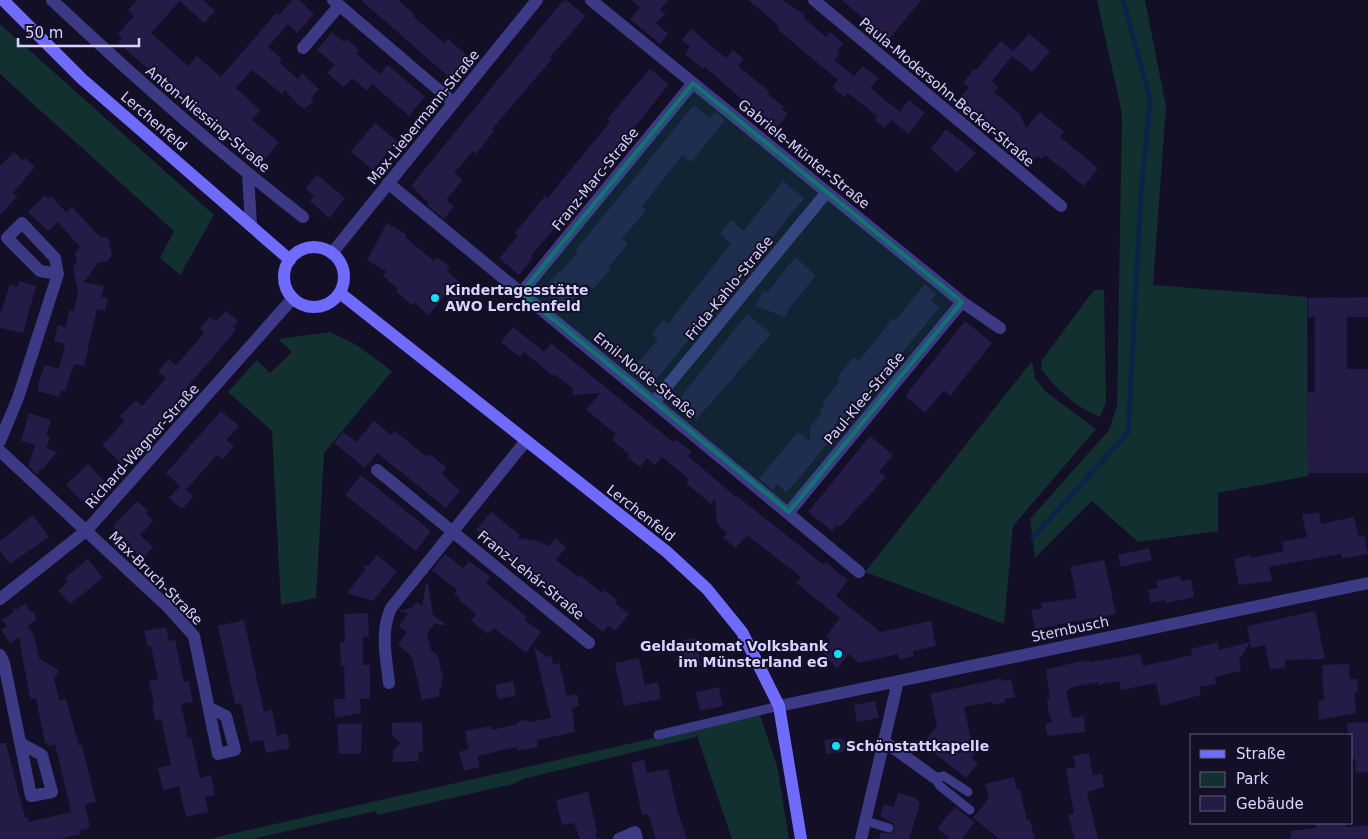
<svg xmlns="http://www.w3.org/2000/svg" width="1368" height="839" font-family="'DejaVu Sans',sans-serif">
<rect width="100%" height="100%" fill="#130f26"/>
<!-- green -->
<path fill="#12302f" d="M1097,0H1145L1166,107L1153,285L1307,297L1308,476L1218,493V531L1138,542L1092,501L1035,558L1030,519L1109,430L1117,406L1122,113Z
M0,24L214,215L180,275L160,258L174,231L0,74Z
M1094,290H1104L1106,403L1100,417C1077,408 1056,389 1041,369L1042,360Z
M330,332L355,344L392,371L324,453L316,598L281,605L272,431L228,392L257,360L270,373L292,352L278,339Z
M1032,361L1035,378L1046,392L1096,429L1013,526L1004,624L865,572Z
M759,712L777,766L789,839H732L696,733V737L523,779L513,784L377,815L376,811L252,839H209L694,729Z"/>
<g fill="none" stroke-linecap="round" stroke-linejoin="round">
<!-- stream -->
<path stroke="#0c2248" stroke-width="5" d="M1033,537L1128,433L1141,196L1150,98L1123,0"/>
</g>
<!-- building -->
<path fill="#241b47" d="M137,0H203L215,11L204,23L180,1L151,33L188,66L197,56L221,77L276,13L279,15L292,0H299L314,14L297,33L288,24L268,47L282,59L280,63L298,79L302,73L319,89L311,98L314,101L304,109L296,103L285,90L282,94L252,70L236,88L260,110L252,120L279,142L263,162L253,155L250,159L240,150L241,148L220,132L223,129L166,81L164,83L118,43L122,38L118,34L134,16L128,10Z
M361,0H398L414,14L413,16L444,43L448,39L469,57L451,79Z
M566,0L586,16L550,57L552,59L492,129L494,131L476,154L473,151L454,173L463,180L446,200L454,206L444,219L427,205L429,203L411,186L560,4Z
M632,0H669L660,9L665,14L656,23L668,34L660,44L630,19L640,8Z
M748,0H782L804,14V18L826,37L830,32L843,43L837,50L840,53L834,60L854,76L863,66L879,78L870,88L899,111L885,128L875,120L877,116L848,93L844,97L832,87L838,80L778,30L777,24Z
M842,0H921L888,40Z
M691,29L726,58L733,50L744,59L738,66L770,92L768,94L784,107L782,109L788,114L776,129L705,67L703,69L685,54L690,47L682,40Z
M332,32L344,42L346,39L359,50L356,54L380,74L388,65L425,97L409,116L372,84L367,91L352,78L344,87L327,73L335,65L317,50Z
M1029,34L1050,51L1032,72L1012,56L992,81L998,87L994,92L1020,114L1026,128L1040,112L1064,132L1060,137L1098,168L1084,186L1045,155L1042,159L1037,156L1029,165L1018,156L1022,150L959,99L969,87L963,83L974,69L976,70L1001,41L1013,51Z
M650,69L669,84L623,142L626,144L531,256L533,258L519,275L499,258L518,236L515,233L545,196L548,198L564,178L610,122L607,119Z
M909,100L925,113L908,134L892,120Z
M694,105L710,118L715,112L725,120L691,162L682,155L642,207L646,210L622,239L628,244L608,268L610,270L593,289L586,283L565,309L544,292L549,286L547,285L560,270L561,272L578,251L576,250Z
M375,123L397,141L373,170L351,152Z
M946,129L976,153L957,173L931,149Z
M14,152L22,160L25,158L35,167L13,193L17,197L0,215V166Z
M317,175L345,198L329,218L310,201L314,196L305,189Z
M783,181L804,198L736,282L735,281L724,294L721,293L723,295L718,301L720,302L653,383L645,377L641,382L630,372L658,339L652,334L663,320L668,324L731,243L720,234L731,220L744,231Z
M45,195L49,199L51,196L66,212L72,207L100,237H105L109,240L112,255L107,261L98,263L84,282L104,286L101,297L108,298L105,311L97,309L84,366L74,364L65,391L61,390L59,397L38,391V385L45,365L59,369L65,344L54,341L58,325L66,327L69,311L74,310L78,292L73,268L77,261L75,253L80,247L58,222L48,231L28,212Z
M387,223L407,235L405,237L434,261L437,257L450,267L447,271L468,289L456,303L446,294L429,315L415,303L412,305L396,291L398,289L383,276L386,271L367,260Z
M795,257L816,275L789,309L785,317L756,306L763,291L767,293Z
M19,281L36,286L23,333L0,328V315L10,284L17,287Z
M925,284L936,294L931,300L939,308L795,483L786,492L777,484L773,490L759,479L798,432L810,442V427L821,414L819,412L825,405L822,403L840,381L837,378L841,372L854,357L859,361L893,318L896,320Z
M1368,297V317H1347V369H1368V473H1308V392H1315V317H1308V298Z
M226,311L238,321L233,327L236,330L177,399L180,402L122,464L102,445L125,421L120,416L136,400L142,406L166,378L158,371L169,359L176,365L201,337L204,332L200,328L210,317L216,321Z
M747,314L771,334L697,419L677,402Z
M965,321L992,343L950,396L944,390L925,413L905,396Z
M513,327L544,352L551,343L673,442L675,439L692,452L688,456L736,497L737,496L824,565L826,562L835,570L848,580L836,596L880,632L931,621L936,646L913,651L914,656L899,660L898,654L859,663L849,654L837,669L821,650L830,639L826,636L840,618L796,583L801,577L747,535L736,548L723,538L727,533L717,524L715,499L711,504L686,483L689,479L662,457L655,465L647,458L640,467L627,457L629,454L612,440L616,434L586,410L600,393L573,395V388L554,374L553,376L524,352L520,357L501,342Z
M221,411L239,426L226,440L234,446L223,459L217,455L186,490L194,496L182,509L169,498L180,486L166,473Z
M29,413L51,420L46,436L50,437L46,448L57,452L42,470L40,468L38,475L28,466L35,445L21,441Z
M374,421L391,435L395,431L427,457L430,454L447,468L442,474L460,491L446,508L377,453L365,468L334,443L343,432L356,442Z
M870,436L893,455L879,472L886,477L840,527L837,525L832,531L808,512Z
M88,464L104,481L83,502L66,485Z
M361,475L431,531L416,551L345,495Z
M137,501L148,511L146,513L153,521L140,535L153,547L142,559L128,546L130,544L113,526Z
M491,512L520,535L517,538L537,541L549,546L555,538L566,547L556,560L578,577L580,575L602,593L604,590L617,600L615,603L629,614L615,631L608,626L603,632L562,598L560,600L476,530Z
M1319,512L1321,524L1354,517L1358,536L1364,535L1368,554L1342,559L1341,554L1269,567L1272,581L1239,585L1234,559L1250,555L1251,558L1284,551L1282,542L1307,537L1302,515Z
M33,515L49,537L10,564L0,551V541Z
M1149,548L1152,560L1121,567L1118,555Z
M445,554L463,568L469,561L490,577L486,583L527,617L525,620L541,632L526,653L494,628L488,634L471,621L476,614L459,600L460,598L454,593L457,590L432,570Z
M377,555L397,572L373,601L347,593L365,570L364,566H368Z
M88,559L103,578L70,604L58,591L68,582L65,578Z
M1104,560L1116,614L1035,629L1031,610L1042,608L1041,603L1077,598L1070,567Z
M1180,576L1181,581L1191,579L1194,597L1166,603L1165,600L1150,603L1148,590L1158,588L1156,581Z
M426,583H428L433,615L445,624L444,626L435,623L427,634L431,650L438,656L443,679L441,680L442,687L439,688L440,696L422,700L412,657L398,644L407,632L399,626L408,613L399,611L412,608L417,602L422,606Z
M25,604L30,611L34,612L36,620L27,626L34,635L39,658L59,671L54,678L59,700L66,699L79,746L82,745L96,802L85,804L90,828L80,830L81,834L60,839H0V743H6L25,818L28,817L29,822L71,812L55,744L48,746L47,743H45L36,698L30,699L19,637L10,643L1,630L7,626L2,620L14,612L12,606L16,610Z
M1315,611L1325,659L1285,660V667L1270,670L1265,645L1251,648L1250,643L1239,660L1241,671L1215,677L1216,684L1199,687L1201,695L1161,706L1156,683L1121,690L1119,681L1098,685V682L1069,688L1070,690L1066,691L1072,718L1084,716L1085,732L1048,736L1045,724L1052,722L1049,714L1047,699H1050L1046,670L1083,660V662L1090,660L1091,662L1140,654L1143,666L1192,655L1191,649L1218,642L1219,650L1250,642L1247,626Z
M368,613L369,637H363V665H370V699H360L361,713L335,718L334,699H345L344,666H341L340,642H345L344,614Z
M244,620L264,712L272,710L277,736L287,733L290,748L266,753L263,740L250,742L241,703L235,704L218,626Z
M166,627L169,641L175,640L184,682L189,681L193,702L181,704L188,738L191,737L200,778L211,775L215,795L205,797L208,812L186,817L179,786L163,790L158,768L171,765L161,719L155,721L152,705H154L149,681L158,680L151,646L148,647L144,631Z
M695,638L701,665L687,668L681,641Z
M534,647L547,657L552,656L553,664L559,663L567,696L577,694L579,706L572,708L575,732L537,740L538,747L518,751L517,747L477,756L480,767L464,771L459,752L469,749L465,731L491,726L492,730L517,724L519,721L525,720L529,722L551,718Z
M639,658L645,685L658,682L661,699L624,706L615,663Z
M1349,664L1350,679H1357L1358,692L1354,693L1356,713L1319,720L1318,701L1324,700L1322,665Z
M1001,678L1002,681L1011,679L1015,697L1005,699V702L993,705L992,702L964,707L970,736L981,745L971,758L978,763L966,778L923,744L937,726L930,694Z
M513,681L516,696L498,699L495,685Z
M719,687L723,706L700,711L696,692Z
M875,701L879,718L857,722L854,705Z
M422,722L423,752H418L419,761L393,762V750L400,743L392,735V723Z
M1368,722V772L1356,773L1355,759H1352V735H1348L1347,723Z
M337,724H362L361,754H339Z
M841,738L845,742L846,747L842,752L826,754L824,740Z
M1089,753L1093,775L1102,774L1104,787L1087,792L1098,839H1075L1068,815L1074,813L1066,769L1076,767L1073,756Z
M644,760L647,773L668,769L677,809L687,839H656L648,814L642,815L631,763Z
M1014,777L1017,790H1020L1027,821L1030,820L1035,839H999L973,818L989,798L985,784Z
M588,792L597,833H595L597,839H580L574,823L562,825L556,800Z
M898,793L916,798L920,804L909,839H879L881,832L890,834L895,830L893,823L880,816L884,804L894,807Z
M955,807L975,822L962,839H950L937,828Z
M1316,823H1346V827L1368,825V839H1291V831L1316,828Z"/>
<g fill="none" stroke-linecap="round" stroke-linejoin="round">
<!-- lane -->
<path stroke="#3d3a85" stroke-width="9" d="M658,735L779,706
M968,792L944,776L935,778L940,786L970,810
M866,821L889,828"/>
<!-- street -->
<path stroke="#3d3a85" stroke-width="12" d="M52,0C133,76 215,149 303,217
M333,0L454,103
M591,0L962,302L1000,328
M814,0L1061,206
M303,48L339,6
M248,174L251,225
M388,183L859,572
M332,253L537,0
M521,293L693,83
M654,402L827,192
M0,441L18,398L58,274L55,258L22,223L7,238L40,271L58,274
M0,451L167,606L194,636L218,754L235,750L226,716L210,708
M377,470L589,643
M789,512L962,302
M0,599L87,530L293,298
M0,655L4,663L31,796L52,792L42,755L22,744
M389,683C386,655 380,633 391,608L525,442
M779,706L1368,583
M885,742L935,778
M619,839L635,832L637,839
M861,839L898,681"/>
<!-- secondary -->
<path stroke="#6f6bff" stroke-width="12" d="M3,0L82,79L290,260
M284 277a30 30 0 1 1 60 0a30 30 0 1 1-60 0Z
M340,293L667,552L707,589L742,632L779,706L801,839"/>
</g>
<!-- marked area -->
<path fill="#0f766e" fill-opacity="0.2" stroke="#0f766e" stroke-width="4" stroke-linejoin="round" d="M693,83L962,302L789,512L521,293Z"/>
<!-- markers -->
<g fill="#00e5ff" stroke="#130f26" stroke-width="2">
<circle cx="435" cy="298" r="5"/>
<circle cx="838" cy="654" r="5"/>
<circle cx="836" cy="746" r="5"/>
</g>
<g text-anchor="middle" stroke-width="4" stroke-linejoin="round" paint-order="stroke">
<!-- street labels -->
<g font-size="14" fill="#d9d4ff" stroke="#130f26">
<text transform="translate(947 92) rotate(40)" y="5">Paula-Modersohn-Becker-Straße</text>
<text transform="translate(423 117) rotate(-51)" y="5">Max-Liebermann-Straße</text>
<text transform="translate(208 119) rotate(40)" y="5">Anton-Niessing-Straße</text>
<text transform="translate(154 121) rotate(41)" y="5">Lerchenfeld</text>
<text transform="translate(804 154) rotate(39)" y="5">Gabriele-Münter-Straße</text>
<text transform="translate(595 179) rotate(-51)" y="5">Franz-Marc-Straße</text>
<text transform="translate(729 288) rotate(-51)" y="5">Frida-Kahlo-Straße</text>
<text transform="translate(645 375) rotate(39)" y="5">Emil-Nolde-Straße</text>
<text transform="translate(864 398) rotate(-50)" y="5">Paul-Klee-Straße</text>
<text transform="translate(142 446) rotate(-48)" y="5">Richard-Wagner-Straße</text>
<text transform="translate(641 513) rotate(38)" y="5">Lerchenfeld</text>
<text transform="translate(531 575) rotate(39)" y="5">Franz-Lehár-Straße</text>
<text transform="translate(156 578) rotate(45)" y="5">Max-Bruch-Straße</text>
<text transform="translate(1070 629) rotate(-12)" y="5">Sternbusch</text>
</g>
<!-- poi labels -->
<g font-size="14" font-weight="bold" fill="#d9d4ff" stroke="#130f26" text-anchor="start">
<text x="445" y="295">Kindertagesstätte<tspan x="445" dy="16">AWO Lerchenfeld</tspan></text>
<text x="828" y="651" text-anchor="end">Geldautomat Volksbank<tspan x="828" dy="16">im Münsterland eG</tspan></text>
<text x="846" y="751">Schönstattkapelle</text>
</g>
</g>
<!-- legend -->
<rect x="1190" y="734" width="162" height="90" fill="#130f26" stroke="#625e7d"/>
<rect x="1200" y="750" width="25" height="8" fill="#6f6bff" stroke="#625e7d"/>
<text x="1236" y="759" font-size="15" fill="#d9d4ff">Straße</text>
<rect x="1200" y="772" width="25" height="15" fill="#12302f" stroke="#625e7d"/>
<text x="1236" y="784" font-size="15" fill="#d9d4ff">Park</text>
<rect x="1200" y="796" width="25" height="15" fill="#241b47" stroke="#625e7d"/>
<text x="1236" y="809" font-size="15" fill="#d9d4ff">Gebäude</text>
<!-- scale -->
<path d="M18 38v8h121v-8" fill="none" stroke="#d9d4ff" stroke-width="2.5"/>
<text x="25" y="38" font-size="15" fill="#d9d4ff" stroke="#130f26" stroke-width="4" paint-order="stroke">50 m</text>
</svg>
